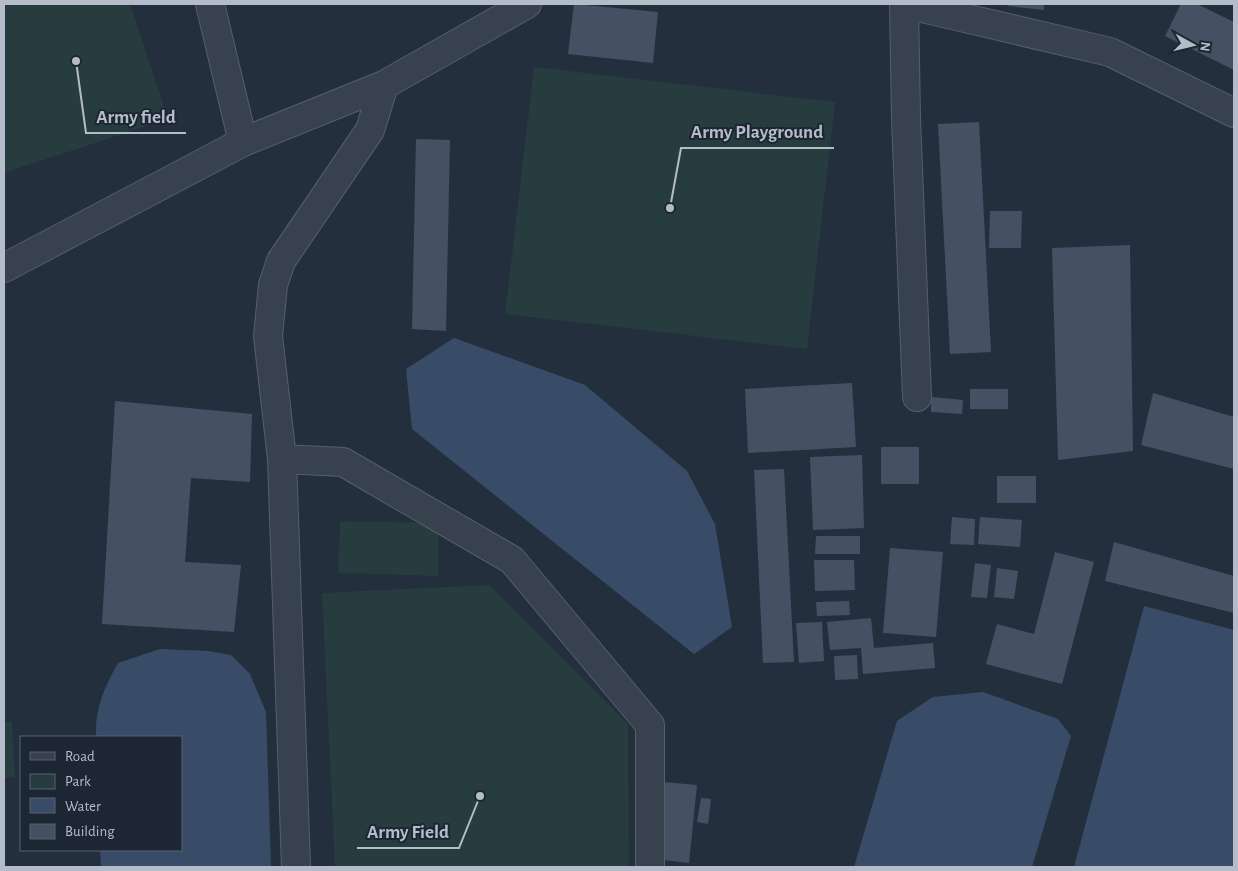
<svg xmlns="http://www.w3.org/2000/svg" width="1238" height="871" font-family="'Alegreya Sans',sans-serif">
<rect width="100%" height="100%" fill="#242f3e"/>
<!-- green -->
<path fill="#263c3f" d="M4,4H130L168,119L4,173Z
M534,67L835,102L807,349L505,314Z
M340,521L439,523L438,576L338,573Z
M489,585L628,724L629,867H335L322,593Z
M12,721L15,777L4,778V722Z"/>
<!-- water -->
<path fill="#394c67" d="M454,338L585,385L687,471L715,524L732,627L694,654L412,429L406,369Z
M1144,606L1234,630V867H1074Z
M160,649L208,651L231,655L250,674L266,712L271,867H101L100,850H181V737H96C95,708 104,688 118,663Z
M983,692L1058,719L1071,736L1032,867H854L897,721L933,697Z"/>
<!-- building -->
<path fill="#455162" d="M574,4L658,12L653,63L568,54Z
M1009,4H1044V10L1008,6Z
M1181,4H1197L1234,22V70L1165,36Z
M979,122L991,352L950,354L938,124Z
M416,139L450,140L446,331L412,329Z
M990,211H1022L1021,248H989Z
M1130,245L1133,451L1058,460L1052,248Z
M852,383L856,447L748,453L745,389Z
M970,389H1008V409H970Z
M1153,393L1234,417V469L1141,445Z
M931,397L963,400L962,414L931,412Z
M115,401L252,414L250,482L191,478L185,562L241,565L234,632L102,624Z
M881,447H919V484H881Z
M862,455L864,528L813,530L810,457Z
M784,469L794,662L763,663L754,470Z
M997,476H1036V503H997Z
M952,517L975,519L974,545L950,544Z
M980,517L1022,520L1020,547L978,544Z
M816,536H860V554H815Z
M1114,542L1234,576V613L1105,581Z
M890,548L943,552L936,637L883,633Z
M1055,552L1094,562L1062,684L986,664L997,624L1034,634Z
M814,560H854L855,590L815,591Z
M975,563L991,565L987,598L971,597Z
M997,568L1018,571L1014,599L994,597Z
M849,601L850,615L817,616L816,602Z
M871,618L874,648L933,643L935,668L863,674L861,648L830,650L827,622Z
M822,622L824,661L799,663L796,623Z
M857,655L858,679L835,680L834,656Z
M662,782L697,785L689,863L655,859Z
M701,798L711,799L708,824L697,822Z"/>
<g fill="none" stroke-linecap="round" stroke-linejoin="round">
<!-- minor casing -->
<g stroke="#565f6c" stroke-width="30">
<path id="minor" d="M210,4L243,142
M904,4L906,118L917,397
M905,4L1110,52L1234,113
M4,268L243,142L384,85L527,4
M282,459L343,462L512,560L650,725V867
M296,867L282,459L268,336L273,285L281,261L370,130L384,85"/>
</g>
<!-- minor -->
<use href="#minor" stroke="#38414e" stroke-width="28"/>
</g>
<!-- callouts -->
<path fill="none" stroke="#b4bcc9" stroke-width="2" d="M76 61L86 133H186M670 208L681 148H834M480 796L459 848H357"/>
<g fill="#b4bcc9" stroke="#1d2633" stroke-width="2">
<circle cx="76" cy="61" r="5"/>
<circle cx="670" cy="208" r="5"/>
<circle cx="480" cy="796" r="5"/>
</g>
<g font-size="19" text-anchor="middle" font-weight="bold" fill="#b4bcc9" stroke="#1d2633" stroke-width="4" stroke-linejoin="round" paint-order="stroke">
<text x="136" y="123">Army field</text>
<text x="757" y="138">Army Playground</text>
<text x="408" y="838">Army Field</text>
</g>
<!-- border -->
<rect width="1238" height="871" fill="none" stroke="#b4bcc9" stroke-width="10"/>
<!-- legend -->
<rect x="20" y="736" width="162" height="115" fill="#1d2633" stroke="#59626f"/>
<rect x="30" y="752" width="25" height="8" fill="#38414e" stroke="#59626f"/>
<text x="65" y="761" font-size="15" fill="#b4bcc9">Road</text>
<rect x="30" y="774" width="25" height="15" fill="#263c3f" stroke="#59626f"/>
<text x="65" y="786" font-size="15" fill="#b4bcc9">Park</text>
<rect x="30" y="798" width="25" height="15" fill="#394c67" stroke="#59626f"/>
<text x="65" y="811" font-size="15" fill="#b4bcc9">Water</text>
<rect x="30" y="824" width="25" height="15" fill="#455162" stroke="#59626f"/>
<text x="65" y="836" font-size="15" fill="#b4bcc9">Building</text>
<!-- north arrow -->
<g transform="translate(1193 45) rotate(98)" stroke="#1d2633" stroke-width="4" paint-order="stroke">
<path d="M0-4L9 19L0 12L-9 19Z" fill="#b4bcc9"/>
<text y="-8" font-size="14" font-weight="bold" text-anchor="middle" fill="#b4bcc9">N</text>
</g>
</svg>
